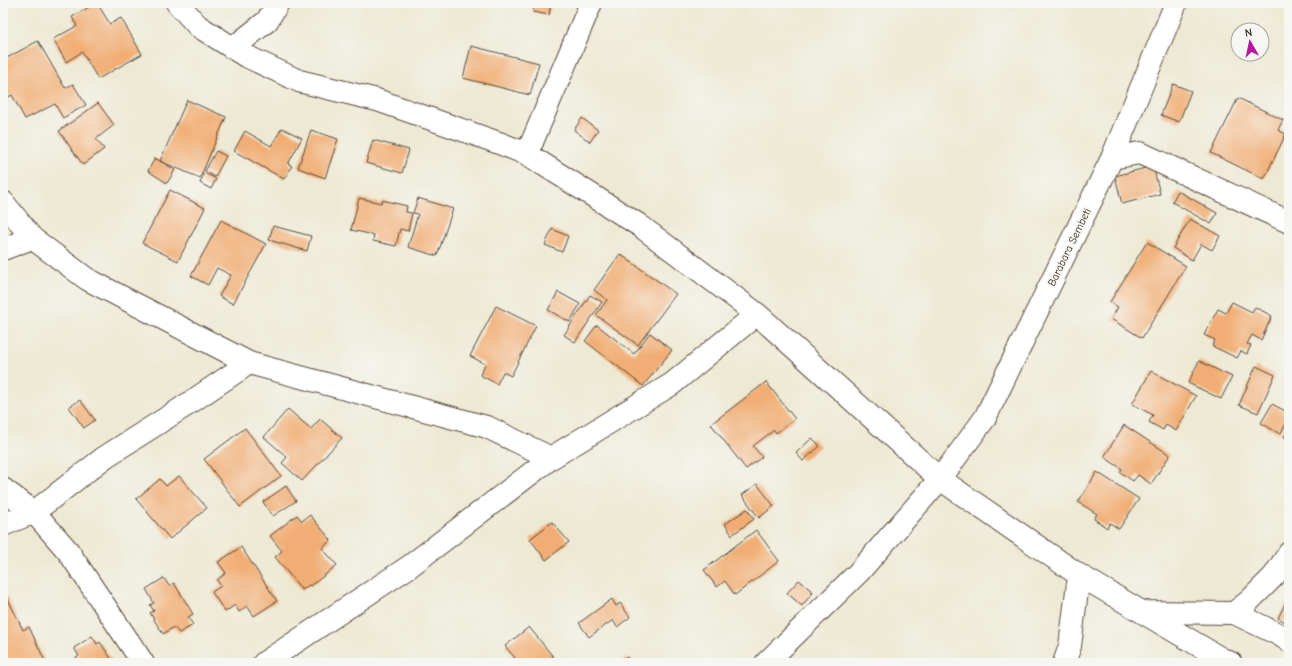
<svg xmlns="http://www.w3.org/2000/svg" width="1292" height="666" font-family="'Comic Neue',sans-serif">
<rect width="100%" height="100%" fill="#f6f6f2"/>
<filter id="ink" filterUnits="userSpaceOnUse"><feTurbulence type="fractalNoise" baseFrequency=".025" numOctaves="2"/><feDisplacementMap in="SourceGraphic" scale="8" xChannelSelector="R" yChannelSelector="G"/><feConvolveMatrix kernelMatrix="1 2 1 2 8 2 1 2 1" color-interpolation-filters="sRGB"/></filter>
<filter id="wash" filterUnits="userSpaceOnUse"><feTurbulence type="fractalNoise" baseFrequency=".012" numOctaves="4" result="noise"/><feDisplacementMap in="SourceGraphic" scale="16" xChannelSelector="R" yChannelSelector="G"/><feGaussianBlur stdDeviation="0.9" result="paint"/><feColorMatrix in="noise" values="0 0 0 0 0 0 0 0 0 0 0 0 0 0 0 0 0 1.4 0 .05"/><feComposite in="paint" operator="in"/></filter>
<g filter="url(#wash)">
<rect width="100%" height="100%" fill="#ede9d3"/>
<g id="blocks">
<!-- building -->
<path fill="#f1ad73" d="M96,3H97L110,24L121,18L142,54L98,79L82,52L66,62L53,39L77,26L72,17Z
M535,3H551L549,15L533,12Z
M38,41L65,88L73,84L86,105L63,118L55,104L25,119L12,95L3,100V60Z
M471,46L539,63L530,95L463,78Z
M1173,84L1191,91L1179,122L1161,115Z
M1238,98L1283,120L1278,130L1286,134L1264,179L1211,153Z
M187,100L226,117L200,178L160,161Z
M98,103L114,125L96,139L104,149L83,165L59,131Z
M582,118L598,130L590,142L574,130Z
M282,128L302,138L288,164L292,166L284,179L234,151L245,131L271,146Z
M311,130L338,139L325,178L298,168Z
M373,140L409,150L402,173L366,163Z
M216,151L226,156L215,177L205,171Z
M155,158L175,170L167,183L148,171Z
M1153,166L1160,194L1122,204L1115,176Z
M204,173L216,179L211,189L200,183Z
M170,190L205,208L178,261L142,243Z
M1178,191L1217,213L1211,224L1172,202Z
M359,198L381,203L382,200L407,206L406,212L412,213L408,231L400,229L396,246L373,241L374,235L351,230Z
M418,198L453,209L437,256L408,247L418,214L413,213Z
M1190,219L1220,236L1212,250L1201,244L1192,260L1173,248Z
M221,220L266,244L233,304L219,296L231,275L217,268L208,285L191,276Z
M273,226L311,236L307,251L269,240Z
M552,229L568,236L562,252L545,245Z
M1147,242L1186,266L1142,338L1111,319L1118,307L1110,302Z
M620,254L676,294L638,345L596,315L607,300L594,290Z
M558,292L580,304L570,322L548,310Z
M590,295L602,302L575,342L564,335Z
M1232,302L1252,312L1255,307L1272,316L1261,340L1252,335L1247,344L1251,345L1247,354L1241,351L1237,358L1212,346L1215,340L1204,335L1218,309L1226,313Z
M496,306L536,326L511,376L503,372L497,384L480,375L485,364L470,356Z
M597,325L634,354L650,333L672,350L643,386L585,341Z
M1199,361L1232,377L1221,399L1188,383Z
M1256,366L1275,375L1258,413L1239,405Z
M1151,371L1196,396L1176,431L1166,425L1163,430L1149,422L1153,415L1132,404Z
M766,382L795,419L776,433L774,430L753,446L762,457L746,469L711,424Z
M80,400L95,420L84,428L69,407Z
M1272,404L1289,413V419L1280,434L1261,423Z
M288,409L311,429L320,419L342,438L302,481L282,463L287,457L264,437Z
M1124,425L1170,455L1151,484L1138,475L1133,481L1120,472L1122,469L1104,457Z
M1289,427V440L1284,437Z
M245,428L281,476L240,507L204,459Z
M812,438L820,446L803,461L796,453Z
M1097,472L1139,499L1119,529L1110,523L1107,528L1094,519L1097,514L1078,502Z
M179,476L207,508L170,539L136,499L160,479L166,486Z
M757,484L774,506L759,518L742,495Z
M286,486L296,501L273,516L263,502Z
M747,509L754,519L732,535L725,524Z
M297,515L302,521L310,515L331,540L322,548L337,565L311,586L309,585L302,590L275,557L282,551L270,536Z
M552,522L569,542L546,560L530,539Z
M756,530L779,561L735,595L725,581L717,587L704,570Z
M241,547L277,601L254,616L247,606L239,612L235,605L225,612L212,592L221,586L217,580L226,573L218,562Z
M164,578L169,586L174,583L193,614L188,617L193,625L179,633L174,627L163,634L150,613L154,611L150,605L154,603L146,589Z
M799,580L813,592L802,606L787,593Z
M3,589L23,630L29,627L45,661L40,663H3Z
M1289,596V624L1278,618Z
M612,599L616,606L620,603L630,617L617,627L613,620L589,637L579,623Z
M529,627L555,659L550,663H519L505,646Z
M92,636L97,644L100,642L114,663H69L79,656L74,648Z
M627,657L632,663H620Z"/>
</g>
</g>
<g filter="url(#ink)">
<use href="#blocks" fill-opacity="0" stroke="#564739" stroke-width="1"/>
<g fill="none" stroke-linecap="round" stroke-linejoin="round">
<!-- street casing -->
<g stroke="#564739" stroke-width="24">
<path id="street" d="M177,3L198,26L244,55L299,81L377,100L499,143L527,154L639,225L757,314L940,479L1079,575L1222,659L1231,663
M233,48L267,21L278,3
M527,154L591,3
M1112,158L1140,153L1289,222
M3,202L32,238L87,279L249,363L487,427L551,458
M3,249L32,238
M3,489L34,512L68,551L143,663
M3,525L34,512L105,457L182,408L249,363
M1143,612L1234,613L1248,602L1274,576L1289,553
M1234,613L1280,635L1289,641
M264,663L410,566L551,458L672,384L757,314
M766,663L858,573L940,479L985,418L1112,158L1176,3
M1064,663L1070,646L1079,575"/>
</g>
<!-- street -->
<use href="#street" stroke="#fff" stroke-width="22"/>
</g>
</g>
<g text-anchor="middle" stroke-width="4" stroke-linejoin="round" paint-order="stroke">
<!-- street labels -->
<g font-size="11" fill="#3b2a1e" stroke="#f6f6f2">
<text transform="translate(1069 247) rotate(-64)" y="4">Barabara Sembeti</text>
</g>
</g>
<!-- margin -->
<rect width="1292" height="666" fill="none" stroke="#f6f6f2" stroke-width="16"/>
<!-- north arrow -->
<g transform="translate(1250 42) rotate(351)"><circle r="19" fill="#f6f6f2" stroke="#aba49d"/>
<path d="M0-3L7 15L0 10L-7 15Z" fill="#b5179e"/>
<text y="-6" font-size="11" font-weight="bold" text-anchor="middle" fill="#3b2a1e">N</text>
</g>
</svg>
